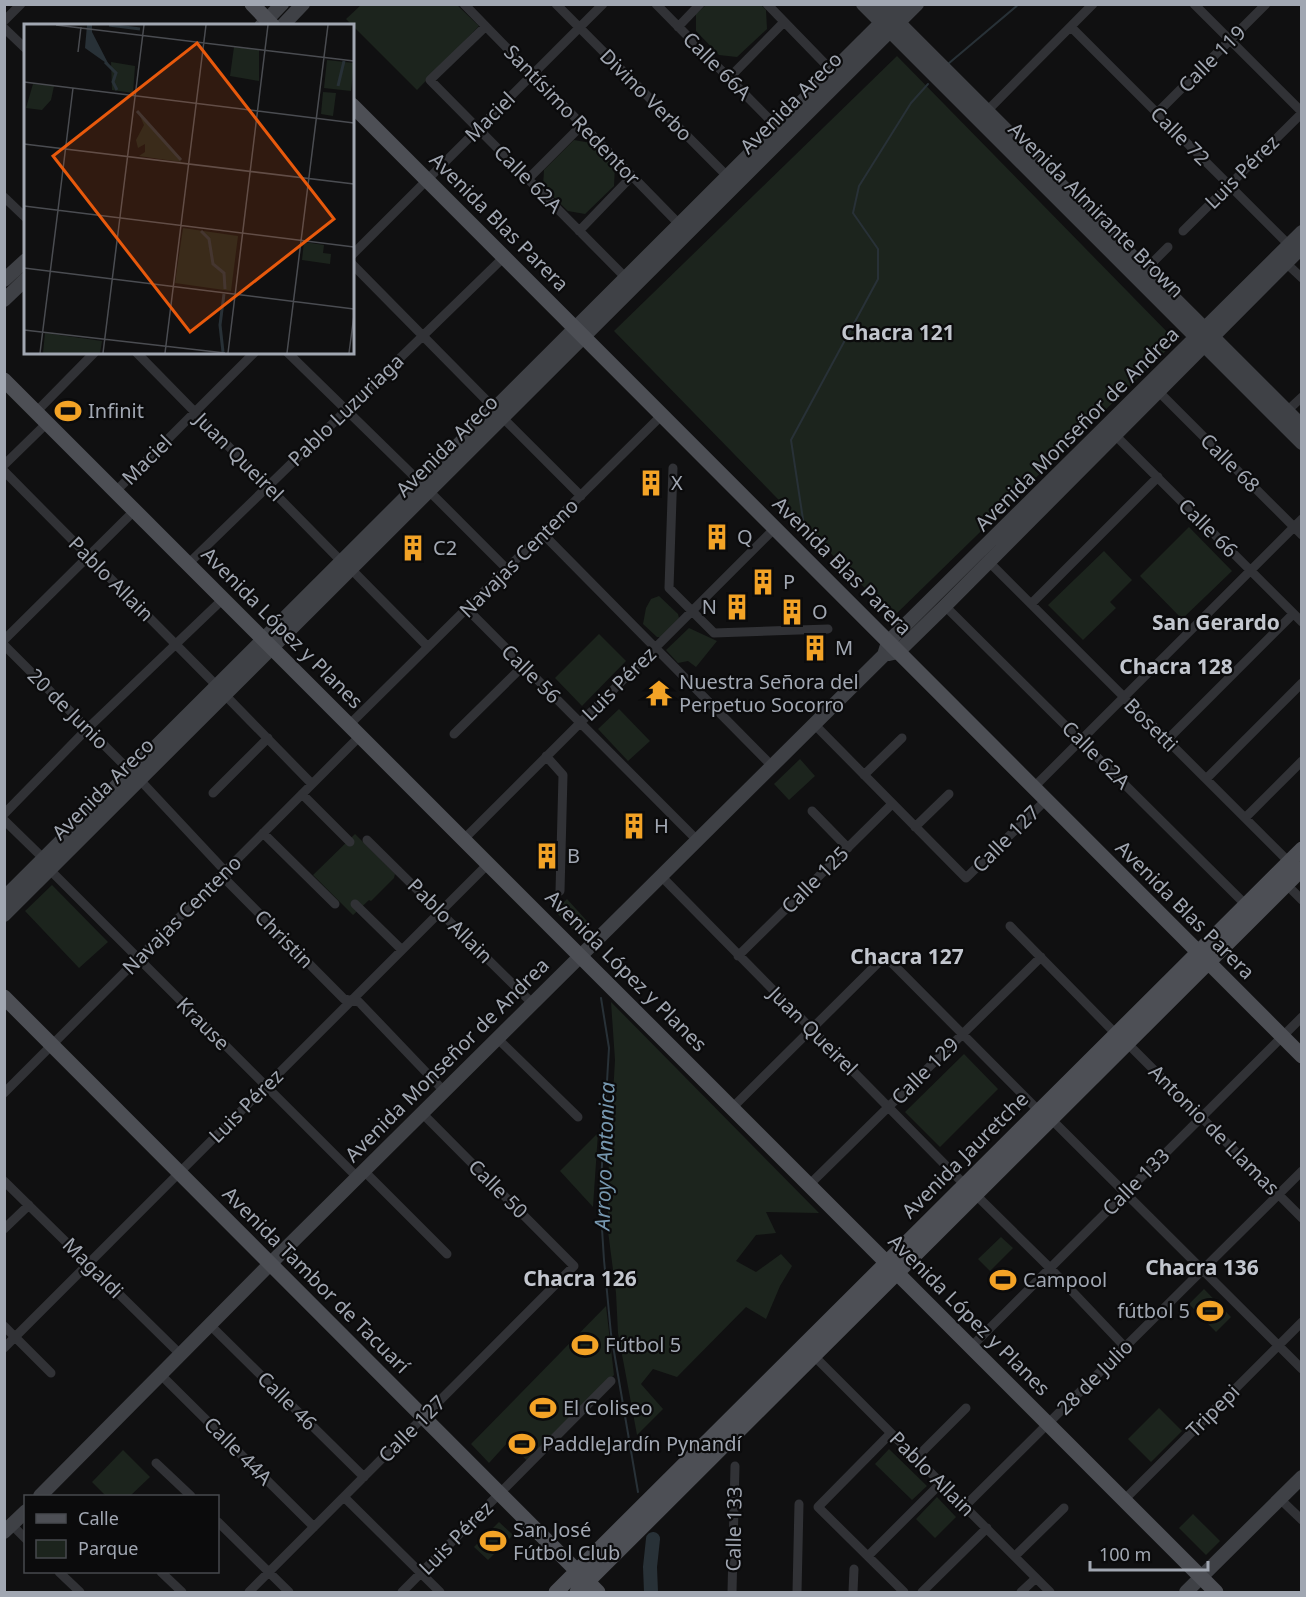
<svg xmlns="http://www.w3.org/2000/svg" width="1306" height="1597" font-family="'Noto Sans',sans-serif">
<rect width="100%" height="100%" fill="#101011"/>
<!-- green -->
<path fill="#1c241d" d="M361,5H457L479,26L417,90L346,19Z
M706,5H761L766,10L767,29L737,57L719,55L696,31V14Z
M897,56L1176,341L893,617L614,331Z
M574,140L591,143L615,166L614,186L585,214L568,211L543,187L544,170Z
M1189,527L1232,571L1182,619L1140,576Z
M1104,551L1132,580L1110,602L1116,608L1083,640L1048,605Z
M659,596L678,614L679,618L662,637H657L643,624L646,608L651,599Z
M689,628L717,641L696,667L688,661L678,663L666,650Z
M599,634L626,661L582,706L555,678Z
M619,709L650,741L628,761L598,729Z
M800,759L815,776L789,800L774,784Z
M355,834L395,874L394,878L371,901L369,900L353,915L313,875Z
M52,885L108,942L79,968L25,911Z
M567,899L587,921L576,933L555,911Z
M611,1002L819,1213L766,1212L776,1233L756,1235L736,1261L756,1272L781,1254L792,1266L780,1286L766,1319L746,1307L677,1377L653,1369L641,1384L663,1409L637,1435L618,1333L616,1293L608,1231V1180L615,1060Z
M964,1054L998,1089L940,1147L905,1112Z
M598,1133L593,1207L560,1171Z
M1001,1237L1013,1248L990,1271L978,1259Z
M1204,1289L1231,1317L1216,1332L1189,1304Z
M606,1306L614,1375L527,1461L509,1441L489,1463L471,1444Z
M1159,1408L1182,1431L1151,1462L1128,1439Z
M889,1449L927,1486L912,1500L875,1464Z
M123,1450L150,1477L130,1496H106L92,1482Z
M937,1497L956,1517L935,1538L916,1519Z
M1193,1514L1220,1541L1206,1555L1179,1528Z
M499,1522L513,1535L488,1560L474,1547Z"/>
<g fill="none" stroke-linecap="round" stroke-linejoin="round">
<!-- stream -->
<path stroke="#283137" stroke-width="2" d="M948,64L1019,4
M804,526L791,440L878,279V249L853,213L859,186L911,103L928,84
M601,998L609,1048L600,1198L604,1260L611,1334L638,1492"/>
<!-- river -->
<path stroke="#283137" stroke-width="14" d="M651,1592L650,1567L653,1539"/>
<!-- minor -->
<path stroke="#313236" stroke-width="9" d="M464,4L680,225
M556,4L730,179
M656,4L777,127
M767,4L833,72
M1194,4L1302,112
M4,21L21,4
M485,27L430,80L626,278
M678,27L700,4
M1071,27L1289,245
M4,28L26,49
M729,78L784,22
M987,111L1093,4
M1157,113L1266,4
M528,179L582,125
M4,197L26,218
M579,231L632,176
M1183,231L1302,113
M352,255L603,4
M1286,263L1302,278
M352,264L495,409
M1145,270L1168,247
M136,352L342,562
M287,352L421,483
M1158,391L1302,535
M1287,411L1302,397
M36,412L95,352
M503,418L581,496
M1115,435L1302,622
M4,465L47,423
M673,468L669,588L714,633L828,629
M4,471L217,686
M116,491L255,352
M429,491L507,569
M543,534L772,766
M989,562L1289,862
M188,564L504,257
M351,569L428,647
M1031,604L1158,477
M945,606L1246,905
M467,609L697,840
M4,640L135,510
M4,645L131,772
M225,695L312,784
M814,724L966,878L1046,800
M349,725L662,415
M454,734L523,666
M1167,740L1293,614
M546,756L563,775L560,891
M864,775L902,738
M1206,779L1302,683
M140,780L226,872
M1034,787L1302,519
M213,793L268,738
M302,794L350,842
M812,811L848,848
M4,814L87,729L223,599
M1245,818L1302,761
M4,820L44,859
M915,827L949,794
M263,833L335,904
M464,839L775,528
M367,840L532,1003
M50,870L357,1177
M226,872V880L344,999L359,1002L444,1091
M661,876L965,1185
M1286,884L1302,900
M355,904L402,950
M1010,926L1116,1034
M738,956L892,804
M497,1038L578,1117
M1127,1043L1302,1218
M4,1093L360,736
M732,1108L885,956L1039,1111
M1051,1119L1302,1369
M364,1171L447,1254
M4,1181L181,1355
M809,1185L1041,957
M976,1195L1050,1268L1125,1347
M4,1229L29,1205
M210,1325L364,1477
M4,1326L51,1373
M971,1347L1302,1017
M4,1348L488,864
M814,1356L1050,1592
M161,1375L314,1527
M891,1433L818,1507L904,1592
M916,1458L966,1408
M156,1463L191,1496
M344,1497L440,1592
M1280,1499L1302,1520
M1124,1500L1302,1322
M965,1506L1302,1171
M218,1522L289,1592
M12,1525L26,1539
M868,1556L941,1483
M1015,1556L1064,1508
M59,1572L80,1592
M161,1572L182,1592
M249,1592L574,1266L422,1113
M402,1592L611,1381
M732,1592L735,1466
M797,1592L799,1504
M853,1592L854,1569
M922,1592L987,1528
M1021,1592L1036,1578"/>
<!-- secondary -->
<path stroke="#3f4146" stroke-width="14" d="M863,4L1302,443
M880,4L1302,426
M261,26L282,4
M282,26L303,4
M4,280L26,260
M4,300L26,279
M889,654L898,652L945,606L1302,247
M4,898L900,4
M4,915L917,4
M40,1496L278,1256L884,655L888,642L1302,232
M4,1532L26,1511
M1186,1592L1302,1477"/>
<!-- primary -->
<path stroke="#4d4f55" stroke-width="15" d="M252,4L273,26
M352,105L1302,1056
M4,380L1216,1592
M4,997L598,1592
M556,1592L1302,849
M577,1592L1302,869"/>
</g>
<!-- icons -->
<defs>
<g id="stadium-bare" transform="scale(2.07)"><path d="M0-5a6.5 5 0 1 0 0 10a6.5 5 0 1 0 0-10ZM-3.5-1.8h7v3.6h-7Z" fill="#f3a326" stroke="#0b0b0c" stroke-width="2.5" paint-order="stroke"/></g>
<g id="building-bare" transform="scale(2.07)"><path d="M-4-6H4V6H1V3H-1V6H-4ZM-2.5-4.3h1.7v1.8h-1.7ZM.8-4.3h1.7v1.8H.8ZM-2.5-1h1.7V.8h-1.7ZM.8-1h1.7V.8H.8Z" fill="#f3a326" stroke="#0b0b0c" stroke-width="2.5" paint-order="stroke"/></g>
<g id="temple-bare" transform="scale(2.07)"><path d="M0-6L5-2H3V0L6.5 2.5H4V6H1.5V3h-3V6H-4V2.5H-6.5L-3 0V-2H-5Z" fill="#f3a326" stroke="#0b0b0c" stroke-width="2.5" paint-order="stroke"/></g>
</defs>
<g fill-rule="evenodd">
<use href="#stadium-bare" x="68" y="411"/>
<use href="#building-bare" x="651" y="483"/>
<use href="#building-bare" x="717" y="537"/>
<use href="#building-bare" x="413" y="548"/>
<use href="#building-bare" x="763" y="582"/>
<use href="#building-bare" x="737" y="607"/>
<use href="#building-bare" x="792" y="612"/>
<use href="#building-bare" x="815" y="648"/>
<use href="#temple-bare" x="659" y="693"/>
<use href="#building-bare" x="634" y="826"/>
<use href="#building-bare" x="547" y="856"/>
<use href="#stadium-bare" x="1003" y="1280"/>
<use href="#stadium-bare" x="1210" y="1311"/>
<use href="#stadium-bare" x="585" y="1345"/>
<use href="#stadium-bare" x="543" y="1408"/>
<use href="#stadium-bare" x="522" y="1444"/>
<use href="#stadium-bare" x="493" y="1541"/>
</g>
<g text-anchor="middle" stroke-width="4.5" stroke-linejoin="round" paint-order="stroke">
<!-- street labels -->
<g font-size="20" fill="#a1a7b2" stroke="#0b0b0c">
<text transform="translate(1212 59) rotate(-45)" y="7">Calle 119</text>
<text transform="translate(717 66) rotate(45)" y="7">Calle 66A</text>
<text transform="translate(646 95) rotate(45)" y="7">Divino Verbo</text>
<text transform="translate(791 103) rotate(-45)" y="7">Avenida Areco</text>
<text transform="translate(572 115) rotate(46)" y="7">Santísimo Redentor</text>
<text transform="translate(490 117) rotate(-45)" y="7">Maciel</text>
<text transform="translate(1180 136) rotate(45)" y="7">Calle 72</text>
<text transform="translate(1242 172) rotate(-45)" y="7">Luis Pérez</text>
<text transform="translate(528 179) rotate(45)" y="7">Calle 62A</text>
<text transform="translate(1096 210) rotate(45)" y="7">Avenida Almirante Brown</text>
<text transform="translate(499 222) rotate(45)" y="7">Avenida Blas Parera</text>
<text transform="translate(346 410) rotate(-44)" y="7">Pablo Luzuriaga</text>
<text transform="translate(1077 429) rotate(-45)" y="7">Avenida Monseñor de Andrea</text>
<text transform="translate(447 446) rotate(-45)" y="7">Avenida Areco</text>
<text transform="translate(239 457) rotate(45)" y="7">Juan Queirel</text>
<text transform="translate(147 460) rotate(-45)" y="7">Maciel</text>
<text transform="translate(1230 463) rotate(45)" y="7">Calle 68</text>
<text transform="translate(1208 528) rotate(45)" y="7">Calle 66</text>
<text transform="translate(519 558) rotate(-45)" y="7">Navajas Centeno</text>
<text transform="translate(842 566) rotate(45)" y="7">Avenida Blas Parera</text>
<text transform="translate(111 579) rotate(45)" y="7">Pablo Allain</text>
<text transform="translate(282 628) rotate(45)" y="7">Avenida López y Planes</text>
<text transform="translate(531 674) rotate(45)" y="7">Calle 56</text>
<text transform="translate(619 684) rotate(-45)" y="7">Luis Pérez</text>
<text transform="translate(68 709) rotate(45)" y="7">20 de Junio</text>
<text transform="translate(1151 725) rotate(45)" y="7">Bosetti</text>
<text transform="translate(1096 755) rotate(45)" y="7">Calle 62A</text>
<text transform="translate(103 789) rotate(-45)" y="7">Avenida Areco</text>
<text transform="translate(1006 839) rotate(-45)" y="7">Calle 127</text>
<text transform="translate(815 880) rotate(-45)" y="7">Calle 125</text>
<text transform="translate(1185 910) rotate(45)" y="7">Avenida Blas Parera</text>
<text transform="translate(182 915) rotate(-45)" y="7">Navajas Centeno</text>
<text transform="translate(450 921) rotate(45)" y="7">Pablo Allain</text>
<text transform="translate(284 939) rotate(45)" y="7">Christin</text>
<text transform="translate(626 971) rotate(45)" y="7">Avenida López y Planes</text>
<text transform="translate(203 1024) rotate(45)" y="7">Krause</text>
<text transform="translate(813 1031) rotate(45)" y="7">Juan Queirel</text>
<text transform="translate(447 1060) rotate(-45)" y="7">Avenida Monseñor de Andrea</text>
<text transform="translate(925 1071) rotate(-45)" y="7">Calle 129</text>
<text transform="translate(246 1106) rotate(-45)" y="7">Luis Pérez</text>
<text transform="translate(1214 1130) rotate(45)" y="7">Antonio de Llamas</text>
<text transform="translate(965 1155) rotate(-45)" y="7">Avenida Jauretche</text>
<text transform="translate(1136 1182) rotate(-45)" y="7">Calle 133</text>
<text transform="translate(498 1189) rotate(45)" y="7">Calle 50</text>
<text transform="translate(93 1268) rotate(45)" y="7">Magaldi</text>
<text transform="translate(316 1280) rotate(45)" y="7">Avenida Tambor de Tacuarí</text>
<text transform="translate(969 1315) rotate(45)" y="7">Avenida López y Planes</text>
<text transform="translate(1095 1377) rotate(-45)" y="7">28 de Julio</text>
<text transform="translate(287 1401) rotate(45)" y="7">Calle 46</text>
<text transform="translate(1213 1411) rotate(-45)" y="7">Tripepi</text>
<text transform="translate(412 1429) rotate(-45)" y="7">Calle 127</text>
<text transform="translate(238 1451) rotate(45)" y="7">Calle 44A</text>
<text transform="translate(932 1474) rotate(45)" y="7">Pablo Allain</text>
<text transform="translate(734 1529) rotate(-89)" y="7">Calle 133</text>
<text transform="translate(456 1538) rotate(-45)" y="7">Luis Pérez</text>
</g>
<!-- poi labels -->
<g font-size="20" fill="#a1a7b2" stroke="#0b0b0c" text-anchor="start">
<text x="88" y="418">Infinit</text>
<text x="671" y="490">X</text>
<text x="737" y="544">Q</text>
<text x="433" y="555">C2</text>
<text x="783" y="589">P</text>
<text x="717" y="614" text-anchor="end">N</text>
<text x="812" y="619">O</text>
<text x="835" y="655">M</text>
<text x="679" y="689">Nuestra Señora del<tspan x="679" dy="23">Perpetuo Socorro</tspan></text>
<text x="654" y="833">H</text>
<text x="567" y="863">B</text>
<text x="1023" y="1287">Campool</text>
<text x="1190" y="1318" text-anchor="end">fútbol 5</text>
<text x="605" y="1352">Fútbol 5</text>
<text x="563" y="1415">El Coliseo</text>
<text x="542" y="1451">PaddleJardín Pynandí</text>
<text x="513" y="1537">San José<tspan x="513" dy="23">Fútbol Club</tspan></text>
</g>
<!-- neighbourhood labels -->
<g font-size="21" font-weight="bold" fill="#c2c6ce" stroke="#0b0b0c">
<text x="898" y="340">Chacra 121</text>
<text x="1216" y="630">San Gerardo</text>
<text x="1176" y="674">Chacra 128</text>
<text x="907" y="964">Chacra 127</text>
<text x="1202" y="1275">Chacra 136</text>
<text x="580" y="1286">Chacra 126</text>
</g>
<!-- water labels -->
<g font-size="21" font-style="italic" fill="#7697af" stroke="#0b0b0c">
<text transform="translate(605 1156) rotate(-88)" y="7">Arroyo Antonica</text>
</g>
</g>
<!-- overview -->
<g transform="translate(24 24)">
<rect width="330" height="330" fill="#101011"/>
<path d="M210,23L235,26V57L206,52ZM303,36L330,39L327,67L300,64ZM87,38L111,42L109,69L88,66ZM9,60L30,62L27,76L18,86L2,84ZM299,68L312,69L309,92L297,90ZM116,92L137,112L157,138L115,132L121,128V120L114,124L112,116L120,101ZM159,204L214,212L207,267L151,259ZM280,218L300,221L299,229L307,230L306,240L278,236ZM21,309L78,317L76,329H19Z" fill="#1c241d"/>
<path d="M63,1H68V8L85,41L61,24Z" fill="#283137"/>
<path fill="none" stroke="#283137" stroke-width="3" d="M85,1L116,5M81,38L92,49L89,58L93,66M314,62L320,37M113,87L157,136M177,207L185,215L189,240L200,249L201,265M199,328L196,301L200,270"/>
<path fill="none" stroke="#4a4c51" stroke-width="1.5" d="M32,1L330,37M54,28L57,3M0,58L330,99M0,120L330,160M0,182L330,223M34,186L49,64M0,244L330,285M0,306L201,329M16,329L34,186M79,329L120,1M141,329L182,1M204,329L244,1M263,329L304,1M325,329L330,291"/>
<path fill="#e8590c" fill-opacity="0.15" stroke="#e8590c" stroke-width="3" d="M173,19L310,195L166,308L29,132Z"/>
<rect width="330" height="330" fill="none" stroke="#a1a7b2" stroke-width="3"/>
</g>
<!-- border -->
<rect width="1306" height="1597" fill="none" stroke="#a1a7b2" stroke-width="12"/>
<!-- legend -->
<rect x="24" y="1495" width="195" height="78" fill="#0b0b0c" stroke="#47494e" stroke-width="1.5"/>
<rect x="36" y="1514" width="30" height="9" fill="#4d4f55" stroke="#47494e" stroke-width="1.5"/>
<text x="78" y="1525" font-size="18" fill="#a1a7b2">Calle</text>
<rect x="36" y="1540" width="30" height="18" fill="#1c241d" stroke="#47494e" stroke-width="1.5"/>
<text x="78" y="1555" font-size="18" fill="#a1a7b2">Parque</text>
<!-- scale -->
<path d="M1090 1561v9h118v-9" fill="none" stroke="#a1a7b2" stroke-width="3"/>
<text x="1099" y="1561" font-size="18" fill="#a1a7b2" stroke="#0b0b0c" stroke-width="4.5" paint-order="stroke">100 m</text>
</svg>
